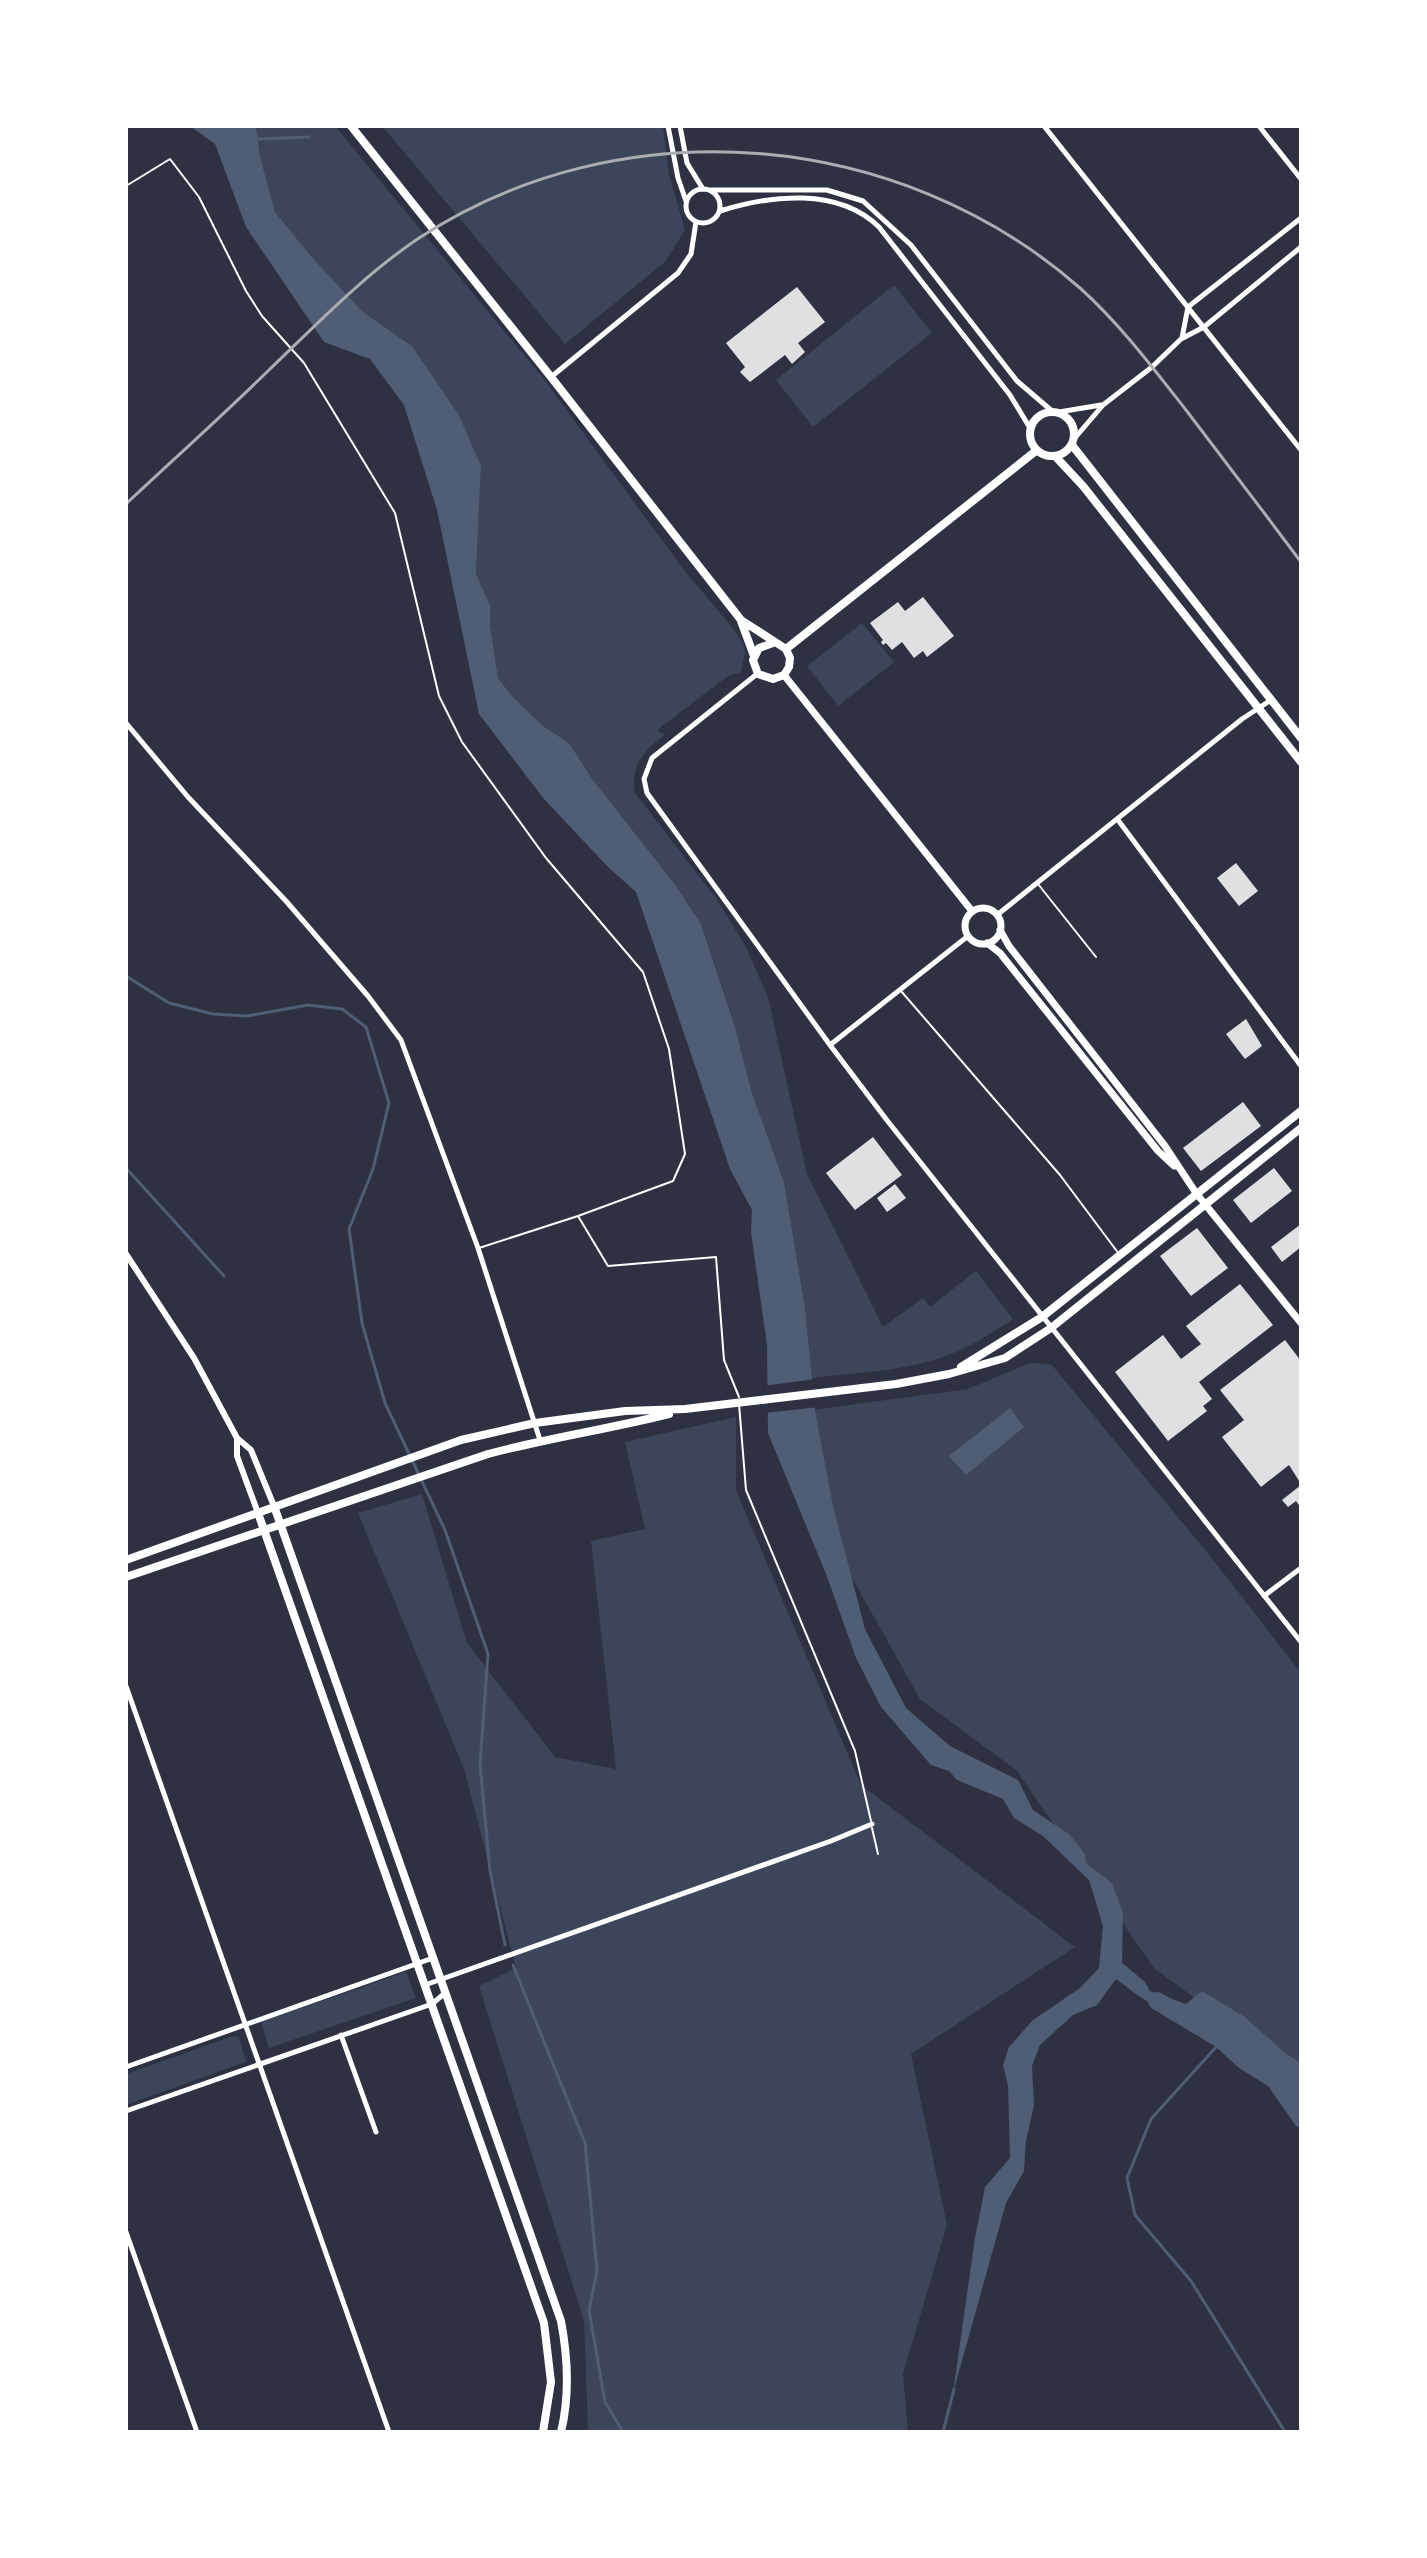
<svg xmlns="http://www.w3.org/2000/svg" width="1427" height="2558" font-family="'PT Sans',sans-serif">
<rect width="100%" height="100%" fill="#2d3142"/>
<!-- green -->
<path fill="#3c4559" d="M256,126H335L543,378L684,570L732,627L743,644L745,652L741,672L728,676L657,730L665,735C644,750 630,766 635,793L716,898L746,947L768,997L807,1174L883,1327L923,1298L930,1307L976,1271L1013,1319C997,1329 981,1340 965,1348C918,1371 862,1372 811,1378L805,1307L784,1182L751,1090L735,1027L701,924L674,883L593,780L569,743L543,726L513,697L498,678L490,625V605L476,574L481,466L459,415L412,346L363,312L311,256L275,212L260,156Z
M382,126H663L669,174L685,230L666,261L565,344Z
M894,285L932,333L813,427L776,380Z
M862,623L894,662L838,706L807,666Z
M1030,1363L1051,1364L1211,1557L1301,1673V2077L1154,1968L1016,1770L920,1699L834,1546L804,1411L968,1389Z
M736,1417V1490L861,1785L1075,1947L911,2054L947,2225L903,2374L908,2432H588L584,2321L479,1986L516,1968L464,1769L358,1513L422,1494L467,1643L555,1757L616,1769L591,1541L645,1529L625,1442Z
M406,1972L416,1998L269,2048L261,2022Z
M233,2036L239,2037L246,2062L126,2105V2074Z"/>
<!-- water -->
<path fill="#4f5d75" d="M190,126H256L260,156L275,212L311,256L363,312L412,346L459,415L481,466L476,574L490,605V625L498,678L513,697L543,726L569,743L593,780L674,883L701,924L735,1027L751,1090L784,1182L805,1307L815,1411L833,1506L865,1629L906,1708L950,1746L1018,1780L1033,1810L1070,1835L1085,1854L1086,1863L1112,1883L1123,1913L1122,1963L1145,1982L1150,1991L1186,2004L1202,1991L1245,2017L1285,2053L1301,2063V2128L1296,2126L1268,2086L1239,2068L1207,2039L1189,2011C1160,2016 1138,1995 1116,1979L1097,2005L1073,2015L1040,2045L1032,2066L1034,2105L1026,2141L1024,2171L1006,2203L953,2393L975,2238L985,2187L1010,2158L1008,2086L1003,2065L1009,2047L1033,2020L1080,1988L1099,1968L1103,1926L1089,1880L1043,1836L1014,1818L1003,1799L957,1780L949,1771L931,1765L881,1707L856,1658L826,1574L768,1433L767,1345L751,1233L752,1210L730,1169L636,892L608,867L544,799L479,714L437,510L404,405L370,359L324,342L246,227L215,144Z
M1010,1408L1024,1427L966,1475L949,1456Z"/>
<!-- pier -->
<path fill="#2d3142" d="M815,1379L819,1407L764,1413L763,1386Z"/>
<g fill="none" stroke-linecap="round" stroke-linejoin="round">
<!-- stream -->
<path stroke="#4f5d75" stroke-width="3" d="M257,139L309,137
M126,976L169,1003L213,1014L247,1016L308,1005L342,1009L366,1027L389,1103L373,1169L349,1229L362,1323L385,1403L445,1530L488,1654L480,1764L490,1871L505,1945
M126,1168L224,1276
M513,1965L585,2143L597,2271L589,2310L605,2402L623,2432
M1217,2046L1151,2119L1127,2178L1135,2215L1191,2281L1285,2432
M943,2432L954,2389"/>
<!-- river -->
<path stroke="#4f5d75" stroke-width="18" d="M1157,2001L1217,2037"/>
</g>
<!-- building -->
<path fill="#e0e0e3" d="M797,287L825,322L798,343L805,352L792,364L785,355L750,382L740,372L745,367L726,343Z
M923,597L954,636L927,657L923,651L914,658L902,642L892,650L886,643L883,645L881,642L883,640L870,623L898,602L905,611Z
M1236,863L1258,891L1239,906L1217,878Z
M1246,1019L1262,1046L1245,1059L1226,1034Z
M1243,1102L1261,1126L1201,1171L1183,1148Z
M873,1137L902,1175L855,1210L826,1173Z
M1274,1168L1292,1191L1251,1223L1233,1200Z
M895,1184L906,1198L887,1212L877,1198Z
M1301,1224V1247L1282,1262L1271,1247Z
M1197,1228L1228,1268L1191,1296L1160,1256Z
M1240,1284L1273,1325L1199,1382L1212,1399L1203,1406L1207,1411L1168,1441L1115,1372L1163,1335L1181,1359L1201,1344L1186,1326Z
M1285,1340L1301,1361V1484L1289,1465L1261,1487L1222,1437L1244,1420L1220,1390Z
M1301,1485V1508L1296,1501L1288,1507L1282,1500Z"/>
<g fill="none" stroke-linecap="round" stroke-linejoin="round">
<!-- service -->
<path stroke="#fff" stroke-width="2" d="M126,186L170,159L199,197L246,291L262,316L304,363L395,513L439,696L462,742L546,858L643,972L669,1049L685,1154L673,1181L578,1216L479,1248
M1038,884L1096,957
M901,991L1060,1175L1119,1254
M578,1216L608,1266L716,1257L724,1360L739,1397
M739,1404L746,1490L855,1751L871,1821
M872,1828L878,1854"/>
<!-- minor -->
<path stroke="#fff" stroke-width="5" d="M668,126L678,178L686,201
M680,126L687,163L703,189
M1044,126L1301,450
M1259,126L1301,179
M686 206a17 17 0 1 1 34 0a17 17 0 1 1-34 0Z
M711,190H827L863,201L911,245L1017,381L1052,411
M720,211C771,195 838,187 879,227L1010,395L1030,428
M1182,338L1188,307L1301,218
M551,377L678,273L691,254L696,222
M1059,412L1101,405
M1074,439L1103,405L1152,367L1181,339L1204,327L1301,247
M757,674L652,758L644,779L647,793L830,1045L886,1119L1301,1642
M126,723L188,797L286,901L368,996L401,1040L478,1248L540,1440
M1118,820L1301,1066
M997,915L1242,719L1271,700
M830,1045L968,936
M1264,1596L1301,1568
M126,1686L389,2432
M425,1985L831,1841L872,1824
M341,2035L376,2132
M126,2067L433,1958
M126,2111L432,2004L445,1993
M126,2232L197,2432"/>
<!-- tertiary -->
<path stroke="#fff" stroke-width="6" d="M126,1254L194,1358L237,1438L251,1450L274,1506
M237,1438V1456L258,1513"/>
<!-- secondary -->
<path stroke="#fff" stroke-width="7" d="M784,675L972,911
M965 926a18 18 0 1 1 36 0a18 18 0 1 1-36 0Z
M1000,930L1009,946L1165,1146L1196,1193L1301,1323
M987,943L1000,953L1158,1151L1174,1166"/>
<!-- primary -->
<path stroke="#fff" stroke-width="8" d="M351,126L551,377L741,620L786,649L790,658L789,667L784,675L773,679L758,674L753,660L759,648L773,643
M1030 434a22 22 0 1 1 44 0a22 22 0 1 1-44 0Z
M1072,445L1301,738
M1055,456L1083,486L1301,762
M741,621L754,656
M786,649L1037,450
M961,1367L1042,1317L1301,1111
M274,1506L561,2321C568,2358 570,2395 561,2432
M258,1513L544,2323L551,2382L543,2432
M126,1560L461,1440L535,1423L625,1411L685,1409L896,1384L949,1374L1005,1358L1051,1328L1301,1128
M126,1577L488,1454C548,1438 609,1429 669,1414"/>
<!-- rail -->
<path stroke="#abadb3" stroke-width="3" d="M126,504C174,459 223,415 270,369C318,323 364,275 419,238C622,105 899,129 1080,288C1120,324 1153,368 1186,410C1224,460 1263,511 1301,562"/>
</g>
<!-- border -->
<rect width="1427" height="2558" fill="none" stroke="#ffffff" stroke-width="256"/>
</svg>
